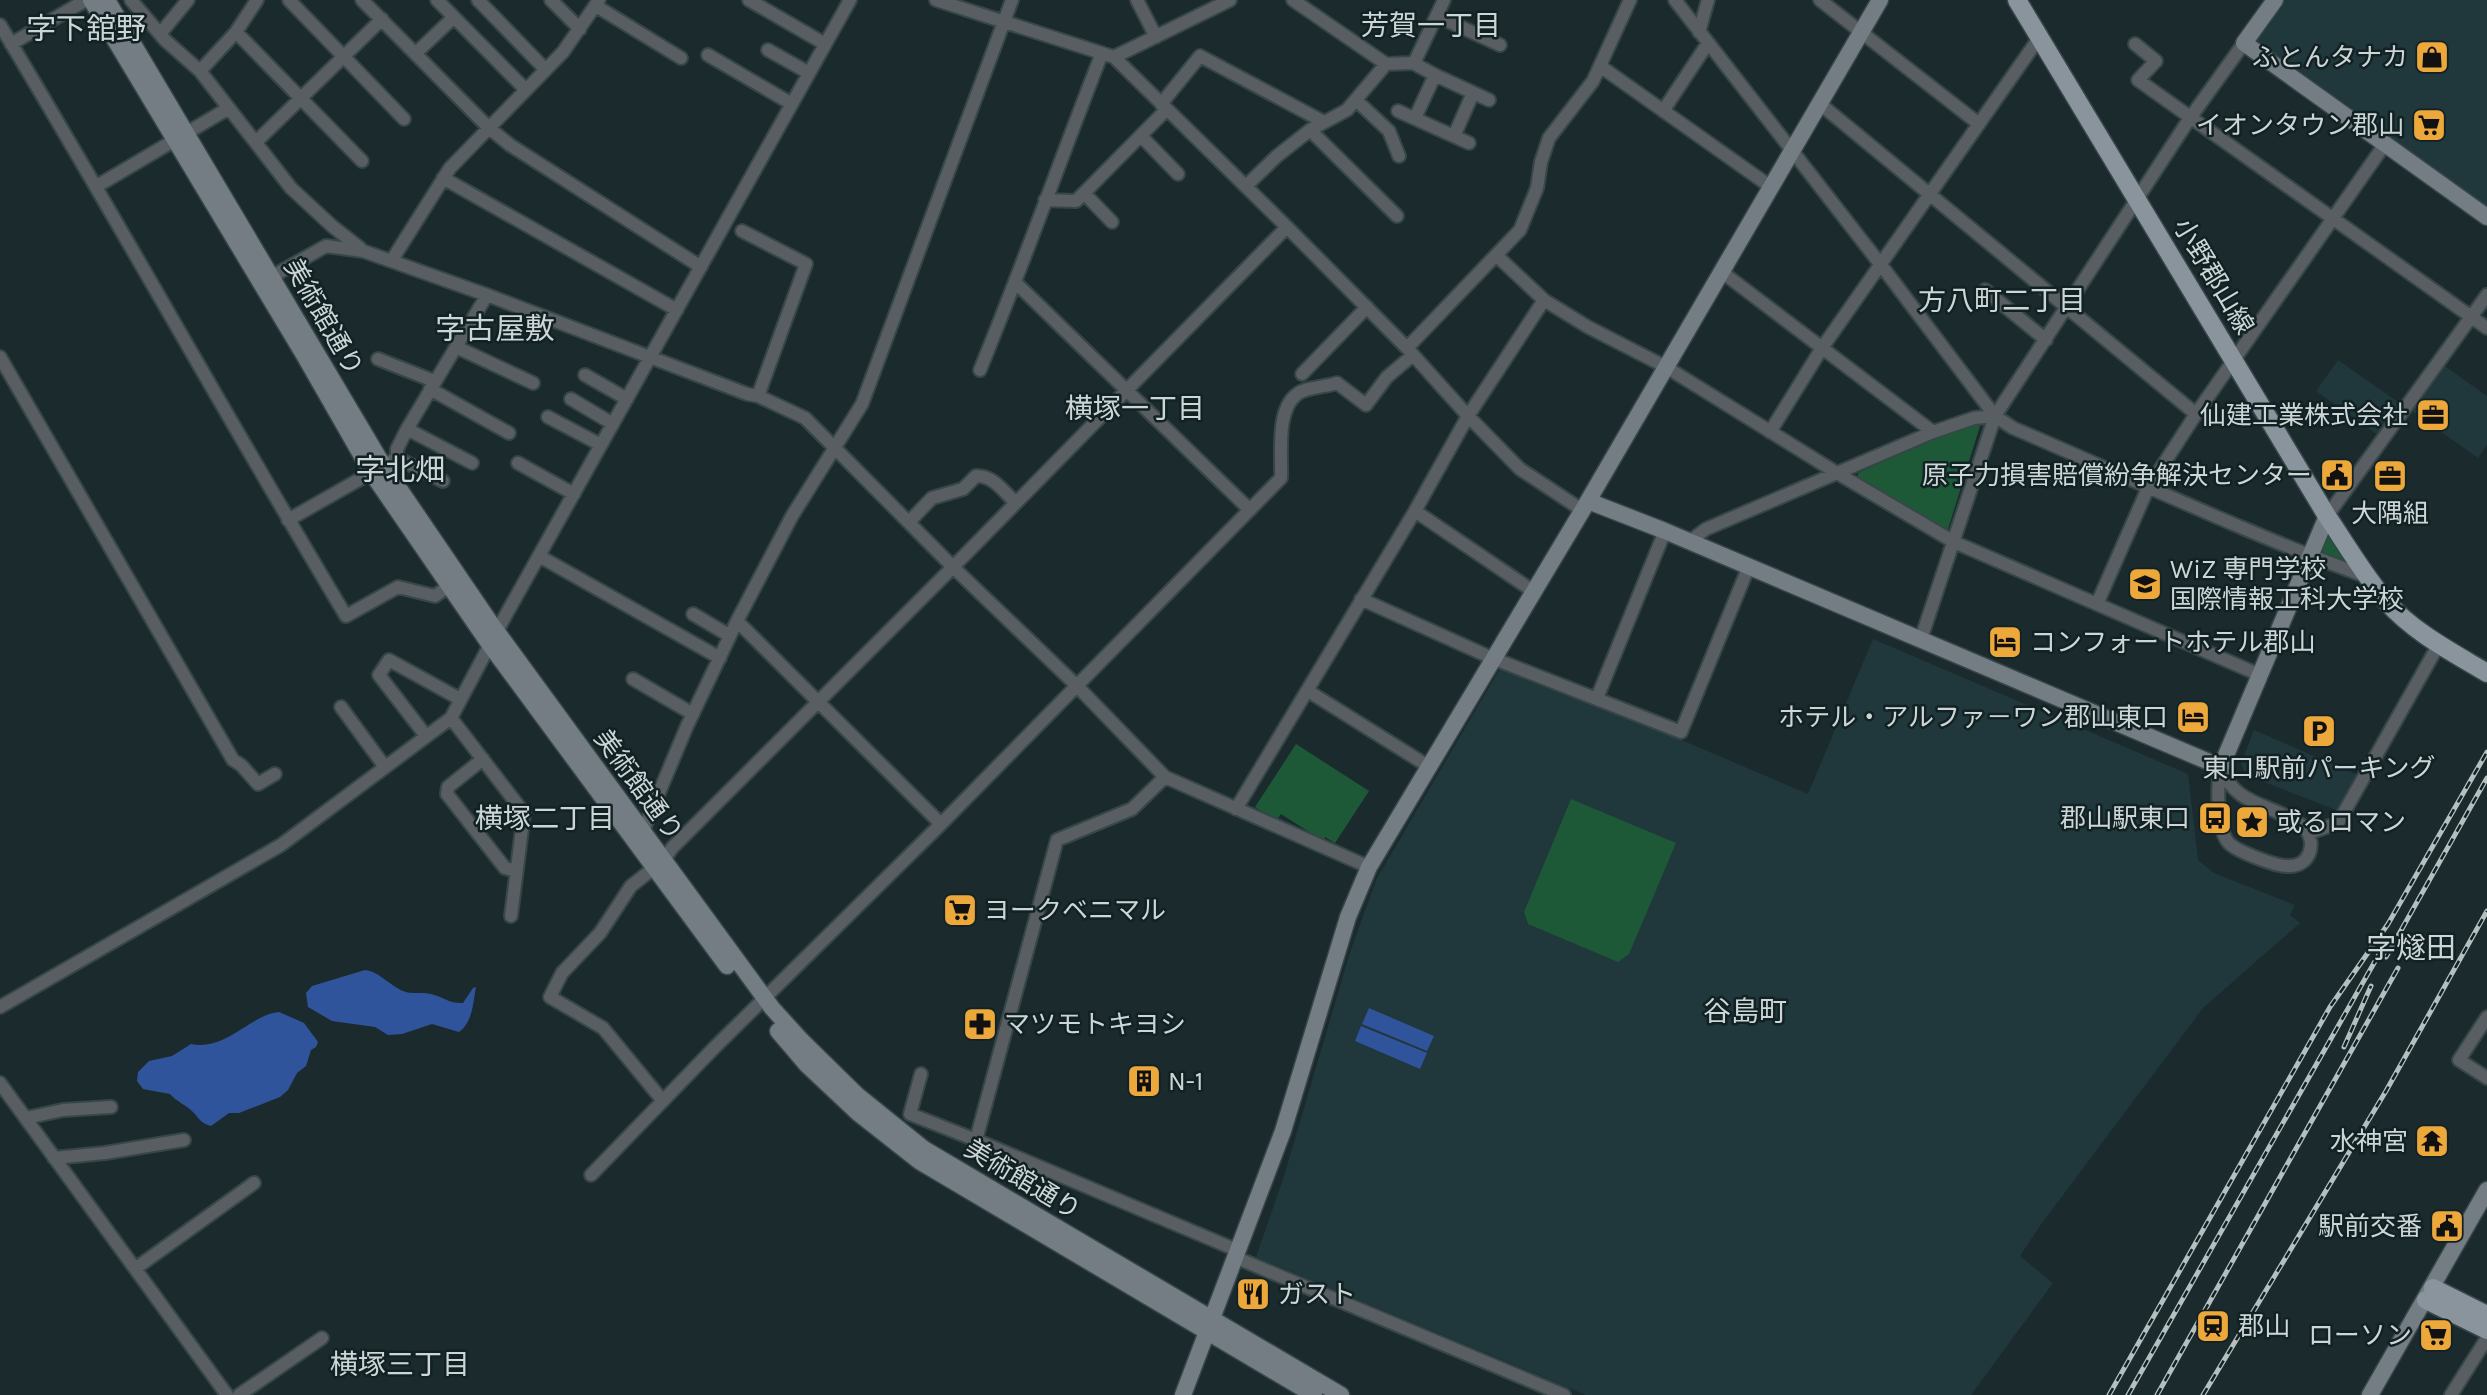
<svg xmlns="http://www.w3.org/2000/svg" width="2487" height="1395" font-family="Karla,'Noto Sans JP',sans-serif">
<rect width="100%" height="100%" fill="#1b2b2d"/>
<!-- built -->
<path fill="#20373b" d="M2284,0H2487V208L2254,42Z
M2338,360L2401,404L2378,435L2316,391Z
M2442,364L2487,396V445L2478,458L2409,409Z
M1873,639L2188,774L2198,860L2214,873L2295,905L2290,915L2300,923L2203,1008L2042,1223L2020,1256L2053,1283L1971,1395H1586L1256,1257L1284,1176L1350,952L1377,878L1501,667L1602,706L1808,794Z
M2254,730L2360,776L2339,809L2336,810L2246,775L2241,763Z"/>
<!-- green -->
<path fill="#1d5937" d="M1972,421L1980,426L1948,529L1943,531L1858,478V473Z
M2329,534L2346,561L2345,563L2320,552Z
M1296,744L1369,791L1335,843L1325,837L1323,841L1281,814L1276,821L1255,807Z
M1571,799L1676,843L1629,954L1618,962L1528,924L1524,912Z"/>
<!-- water -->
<path fill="#30549b" d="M365,970C379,972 386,982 399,989C410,996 419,991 431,994C443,997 450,1004 463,1003L473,988L476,987C473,1002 473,1022 459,1032L432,1024L402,1034L388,1035L375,1027L332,1021L308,1007L306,993L312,986Z
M1369,1008L1434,1036L1427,1051L1362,1024Z
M279,1012L304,1023L318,1042L316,1047L311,1050L306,1066L297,1073L288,1090L280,1097L239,1113H229L211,1126C199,1122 201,1120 193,1112C186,1105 177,1102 170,1094L143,1089L137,1081L138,1072L149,1061L172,1056L191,1044C227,1051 251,1014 279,1012Z
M1361,1026L1427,1053L1420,1069L1355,1041Z"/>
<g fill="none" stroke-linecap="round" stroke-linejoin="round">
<!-- street casing -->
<g stroke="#374648" stroke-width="16">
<path id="street" d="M131,0L165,40L200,71L291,188L332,226L360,248
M289,0L404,119
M362,0L488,127L510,145L701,267
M437,0L525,89
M478,0L545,69
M551,0L580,29
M749,0L825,44
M936,0L1114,57L1287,227L1407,348L1468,416L1520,469L1582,510
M1137,0L1156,37
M1293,0L1386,64L1413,63L1416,59L1444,0
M1675,0L1881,265L1995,416L2013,428C2131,478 2247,534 2368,577
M1820,0L1979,124
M596,6L681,58
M1437,16L1500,45
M0,25C118,220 228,420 346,616L398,587L435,596L450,585
M236,32L362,161
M1699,32L1708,0
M160,34L188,0
M11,44L86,0
M2135,44L2156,61L2138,80L2487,328
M768,50L809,73
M416,53L454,17
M708,55L792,104
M1114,57L1230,0
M1413,63L1435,75L1489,100
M1600,66L1771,187
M200,71L236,32L257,0
M1356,100L1389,131L1399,156
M1819,103L2196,414
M1161,104L1200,56L1324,122
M1398,111L1469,143
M1663,111L1708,43
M1415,118L1435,75
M1310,130L1397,216
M1141,136L1178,174
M1454,136L1473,93
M256,142L382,19
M443,178L677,310
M97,186L229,108
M1246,186L1277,156L1310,130L1347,110L1386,64
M1045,200L1076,201L1084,193
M1112,222L1084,193L1167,109
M742,231L806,264L758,396
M1496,255L1544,300L1588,327L1666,367L1837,473L1954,542L2260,675
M392,260L450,168L563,52L599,0
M1722,272L1933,432
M264,281L326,246L363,251L487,295L747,394L758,396L805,418L953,567L1076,685L1165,777L1369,867
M1016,283L1250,510
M1985,290L2046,340
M456,347L533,383
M1407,348L1520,230L1537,188L1541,162L1549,138L1593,81L1630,0
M0,357L233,760L241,765L258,784L275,774
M378,359L434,381
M980,370C1023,265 1061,158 1102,53
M1302,374L1367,307
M585,375L627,399
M430,389L509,433
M571,399L613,424
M548,417L601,445
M407,429L472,463
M1770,432L1822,348L2039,38
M397,458L443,481
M518,463L574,494
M1415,511L1533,591
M2327,516L2487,295
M288,520L397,458V449L407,429L487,295
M909,522L932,498L963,489L976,476C993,475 1004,492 1016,503
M1689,542L1706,529L1933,432L1974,418L1995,416
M539,556L720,658
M1361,599L1492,658L1681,732L1749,566
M2097,604L2148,488L2196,414L2385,144
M693,614L730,636
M737,621L941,824
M1921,639L1995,416L2190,118L2244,43
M633,679L693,714
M1308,691L1428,766
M1597,698L1665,531
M341,707L385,767
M451,718L524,813L511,916
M426,736L379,675L389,660L460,699
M483,759L448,787L447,794L505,868L516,871
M2221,767C2235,808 2274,803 2304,827C2317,842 2311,866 2289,866C2277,867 2235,851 2228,842C2216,827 2217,785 2221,767Z
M1236,809L1415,511L1468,416L1544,300
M643,831L687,726L737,621L792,516L862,404L1012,0
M2309,833L2338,823L2439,644
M0,1007L281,845L451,718L503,620L850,0
M2487,1017L2459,1060L2487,1078
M921,1074L910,1114L976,1140L1239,1251
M0,1083L227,1395
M663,1101L603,1028L550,997L562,973L600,933L631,886L664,860L672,848L953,567L1287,227
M26,1118L63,1110L111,1107
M976,1140L1057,840L1132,809L1165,777
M54,1158L105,1153L184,1140
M591,1175L715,1047L941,824L1281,478C1282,454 1276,411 1296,395C1304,387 1326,387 1337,383L1366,405L1387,377L1413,355
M1237,1258L1564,1395
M136,1268L254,1183
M239,1395L322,1338
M2451,1395L2487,1338"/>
</g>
<!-- secondary casing -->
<g stroke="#374648" stroke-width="19">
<path id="secondary" d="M91,0L304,355L371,472L490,645L727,966
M107,0L383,465L492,625L772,1008L801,1040L857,1095L924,1149L1341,1395
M2275,0L2244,43L2487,217
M1588,501L1665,531L2221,767L2327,516
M778,1031L807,1065L858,1113L919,1161L1314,1395
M1183,1395L1283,1131L1348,917L1369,867L1588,501L1880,0
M2370,1395L2487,1190"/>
</g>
<!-- primary casing -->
<g stroke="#374648" stroke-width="21">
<path id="primary" d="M2017,0L2327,516C2346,544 2364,575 2386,601C2413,632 2452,652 2487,673
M2433,1288L2487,1315
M2426,1300L2487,1330"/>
</g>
<!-- street -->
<use href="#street" stroke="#585e62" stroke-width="12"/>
<!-- secondary -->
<use href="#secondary" stroke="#747d83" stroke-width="16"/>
<!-- primary -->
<use href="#primary" stroke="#89949c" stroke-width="18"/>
<!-- rail casing -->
<g stroke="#b4bfc0" stroke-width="5">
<path id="rail" d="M2386,957L2487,778
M2344,1047L2371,986
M2109,1395L2330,1007L2388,924L2487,752
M2128,1395L2386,942
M2157,1395L2398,968
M2203,1395L2386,1091L2487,911"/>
</g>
<!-- rail -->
<use href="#rail" stroke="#122123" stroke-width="2.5" stroke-dasharray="8" stroke-linecap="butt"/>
</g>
<!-- icons -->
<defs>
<g id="shop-square" transform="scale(1.75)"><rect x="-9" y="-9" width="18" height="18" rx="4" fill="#eda83b" stroke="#122123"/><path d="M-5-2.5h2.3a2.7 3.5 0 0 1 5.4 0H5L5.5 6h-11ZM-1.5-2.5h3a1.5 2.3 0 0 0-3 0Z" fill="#111"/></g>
<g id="supermarket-square" transform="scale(1.75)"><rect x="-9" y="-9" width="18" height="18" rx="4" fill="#eda83b" stroke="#122123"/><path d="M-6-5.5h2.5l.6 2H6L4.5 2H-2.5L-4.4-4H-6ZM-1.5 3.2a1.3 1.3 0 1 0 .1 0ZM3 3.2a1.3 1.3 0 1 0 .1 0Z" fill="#111"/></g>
<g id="office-square" transform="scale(1.75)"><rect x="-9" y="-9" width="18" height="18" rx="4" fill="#eda83b" stroke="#122123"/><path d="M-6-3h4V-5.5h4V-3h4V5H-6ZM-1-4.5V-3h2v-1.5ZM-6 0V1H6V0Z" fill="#111"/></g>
<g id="civic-square" transform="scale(1.75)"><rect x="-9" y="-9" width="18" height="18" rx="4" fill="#eda83b" stroke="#122123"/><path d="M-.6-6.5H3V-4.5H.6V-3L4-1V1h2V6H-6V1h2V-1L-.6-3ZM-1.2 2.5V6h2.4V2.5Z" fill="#111"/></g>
<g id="school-square" transform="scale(1.75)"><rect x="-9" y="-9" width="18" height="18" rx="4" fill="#eda83b" stroke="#122123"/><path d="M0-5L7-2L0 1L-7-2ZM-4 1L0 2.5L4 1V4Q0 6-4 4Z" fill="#111"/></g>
<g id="hotel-square" transform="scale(1.75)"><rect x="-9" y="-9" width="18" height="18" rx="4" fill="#eda83b" stroke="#122123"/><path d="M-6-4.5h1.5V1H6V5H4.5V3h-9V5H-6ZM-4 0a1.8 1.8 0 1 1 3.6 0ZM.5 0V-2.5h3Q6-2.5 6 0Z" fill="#111"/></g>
<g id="parking-square" transform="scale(1.75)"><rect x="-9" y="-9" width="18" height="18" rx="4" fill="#eda83b" stroke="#122123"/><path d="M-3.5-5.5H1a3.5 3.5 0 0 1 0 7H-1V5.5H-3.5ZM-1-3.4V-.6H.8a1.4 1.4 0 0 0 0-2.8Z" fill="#111"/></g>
<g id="bus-square" transform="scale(1.75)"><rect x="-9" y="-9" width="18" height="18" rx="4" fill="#eda83b" stroke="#122123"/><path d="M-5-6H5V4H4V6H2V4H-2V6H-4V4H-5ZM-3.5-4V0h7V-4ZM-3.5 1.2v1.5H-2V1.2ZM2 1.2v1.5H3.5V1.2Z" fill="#111"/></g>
<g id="sight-square" transform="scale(1.75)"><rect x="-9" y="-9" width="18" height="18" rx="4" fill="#eda83b" stroke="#122123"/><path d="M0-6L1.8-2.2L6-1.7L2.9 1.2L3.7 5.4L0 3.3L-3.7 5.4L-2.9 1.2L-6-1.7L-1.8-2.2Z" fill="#111"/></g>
<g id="pharmacy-square" transform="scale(1.75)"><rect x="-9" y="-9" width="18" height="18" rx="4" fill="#eda83b" stroke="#122123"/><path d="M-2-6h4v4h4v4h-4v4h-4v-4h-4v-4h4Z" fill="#111"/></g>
<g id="building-square" transform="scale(1.75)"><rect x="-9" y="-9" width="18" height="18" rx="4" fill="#eda83b" stroke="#122123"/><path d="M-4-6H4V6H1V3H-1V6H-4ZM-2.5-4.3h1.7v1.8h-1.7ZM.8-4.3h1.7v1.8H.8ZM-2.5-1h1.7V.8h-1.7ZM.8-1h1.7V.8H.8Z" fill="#111"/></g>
<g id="temple-square" transform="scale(1.75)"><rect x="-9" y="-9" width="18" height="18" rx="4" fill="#eda83b" stroke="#122123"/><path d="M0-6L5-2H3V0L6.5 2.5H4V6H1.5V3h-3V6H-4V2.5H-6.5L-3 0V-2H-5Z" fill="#111"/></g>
<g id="restaurant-square" transform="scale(1.75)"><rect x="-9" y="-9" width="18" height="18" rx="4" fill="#eda83b" stroke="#122123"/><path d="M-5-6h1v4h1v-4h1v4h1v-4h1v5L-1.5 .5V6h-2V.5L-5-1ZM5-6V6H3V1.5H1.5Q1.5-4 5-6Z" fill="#111"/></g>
<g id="station-square" transform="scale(1.75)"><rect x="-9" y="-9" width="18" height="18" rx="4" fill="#eda83b" stroke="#122123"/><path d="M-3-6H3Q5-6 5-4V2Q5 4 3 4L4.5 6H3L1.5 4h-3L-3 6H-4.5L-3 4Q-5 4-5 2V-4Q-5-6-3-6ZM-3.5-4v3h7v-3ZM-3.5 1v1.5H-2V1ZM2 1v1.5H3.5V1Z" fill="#111"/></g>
</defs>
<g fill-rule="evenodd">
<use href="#shop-square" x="2432" y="57"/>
<use href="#supermarket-square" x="2429" y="125"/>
<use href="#office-square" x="2433" y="415"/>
<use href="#civic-square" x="2337" y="475"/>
<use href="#office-square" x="2390" y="476"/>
<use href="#school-square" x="2145" y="584"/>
<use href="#hotel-square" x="2005" y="642"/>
<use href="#hotel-square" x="2193" y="717"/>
<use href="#parking-square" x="2319" y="731"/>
<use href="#bus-square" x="2215" y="818"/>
<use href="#sight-square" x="2252" y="822"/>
<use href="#supermarket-square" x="960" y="910"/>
<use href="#pharmacy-square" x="980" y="1024"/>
<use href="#building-square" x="1144" y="1081"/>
<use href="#temple-square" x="2432" y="1141"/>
<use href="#civic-square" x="2447" y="1226"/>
<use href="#restaurant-square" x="1253" y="1294"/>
<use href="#station-square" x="2213" y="1326"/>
<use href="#supermarket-square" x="2436" y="1335"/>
</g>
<g text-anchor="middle" stroke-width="5" stroke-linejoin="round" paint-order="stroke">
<!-- poi labels -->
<g font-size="26" fill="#ccd6d7" stroke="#122123" text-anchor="end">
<text x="2408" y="66">ふとんタナカ</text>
<text x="2404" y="134">イオンタウン郡山</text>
<text x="2408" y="424">仙建工業株式会社</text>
<text x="2312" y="484">原子力損害賠償紛争解決センター</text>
<text x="2390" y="522" text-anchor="middle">大隅組</text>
<text x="2170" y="578" text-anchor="start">WiZ 専門学校<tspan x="2170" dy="30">国際情報工科大学校</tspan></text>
<text x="2030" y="651" text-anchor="start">コンフォートホテル郡山</text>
<text x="2168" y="726">ホテル・アルファ－ワン郡山東口</text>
<text x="2319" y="777" text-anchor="middle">東口駅前パーキング</text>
<text x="2190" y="827">郡山駅東口</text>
<text x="2276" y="831" text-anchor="start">或るロマン</text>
<text x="984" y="919" text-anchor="start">ヨークベニマル</text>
<text x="1004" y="1033" text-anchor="start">マツモトキヨシ</text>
<text x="1168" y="1090" text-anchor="start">N-1</text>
<text x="2408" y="1150">水神宮</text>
<text x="2422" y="1235">駅前交番</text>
<text x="1278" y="1303" text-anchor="start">ガスト</text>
<text x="2238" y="1335" text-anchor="start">郡山</text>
<text x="2412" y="1344">ローソン</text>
</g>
<!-- street labels -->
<g font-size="26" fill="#ccd6d7" stroke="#122123">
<text transform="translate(2214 276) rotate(59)" y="9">小野郡山線</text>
<text transform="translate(324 317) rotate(60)" y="9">美術館通り</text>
<text transform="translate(639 785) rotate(54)" y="9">美術館通り</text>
<text transform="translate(1023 1179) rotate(31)" y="9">美術館通り</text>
</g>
<!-- neighbourhood labels -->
<g font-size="28" fill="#ccd6d7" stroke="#122123">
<text x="1431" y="35">芳賀一丁目</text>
<text x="2002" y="310">方八町二丁目</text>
<text x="1135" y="418">横塚一丁目</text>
<text x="545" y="828">横塚二丁目</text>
<text x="1745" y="1021">谷島町</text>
<text x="400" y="1374">横塚三丁目</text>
</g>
<!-- quarter labels -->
<g font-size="30" fill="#ccd6d7" stroke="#122123">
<text x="86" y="39">字下舘野</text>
<text x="495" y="339">字古屋敷</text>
<text x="400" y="480">字北畑</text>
<text x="2411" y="958">字燧田</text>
</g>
</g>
</svg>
